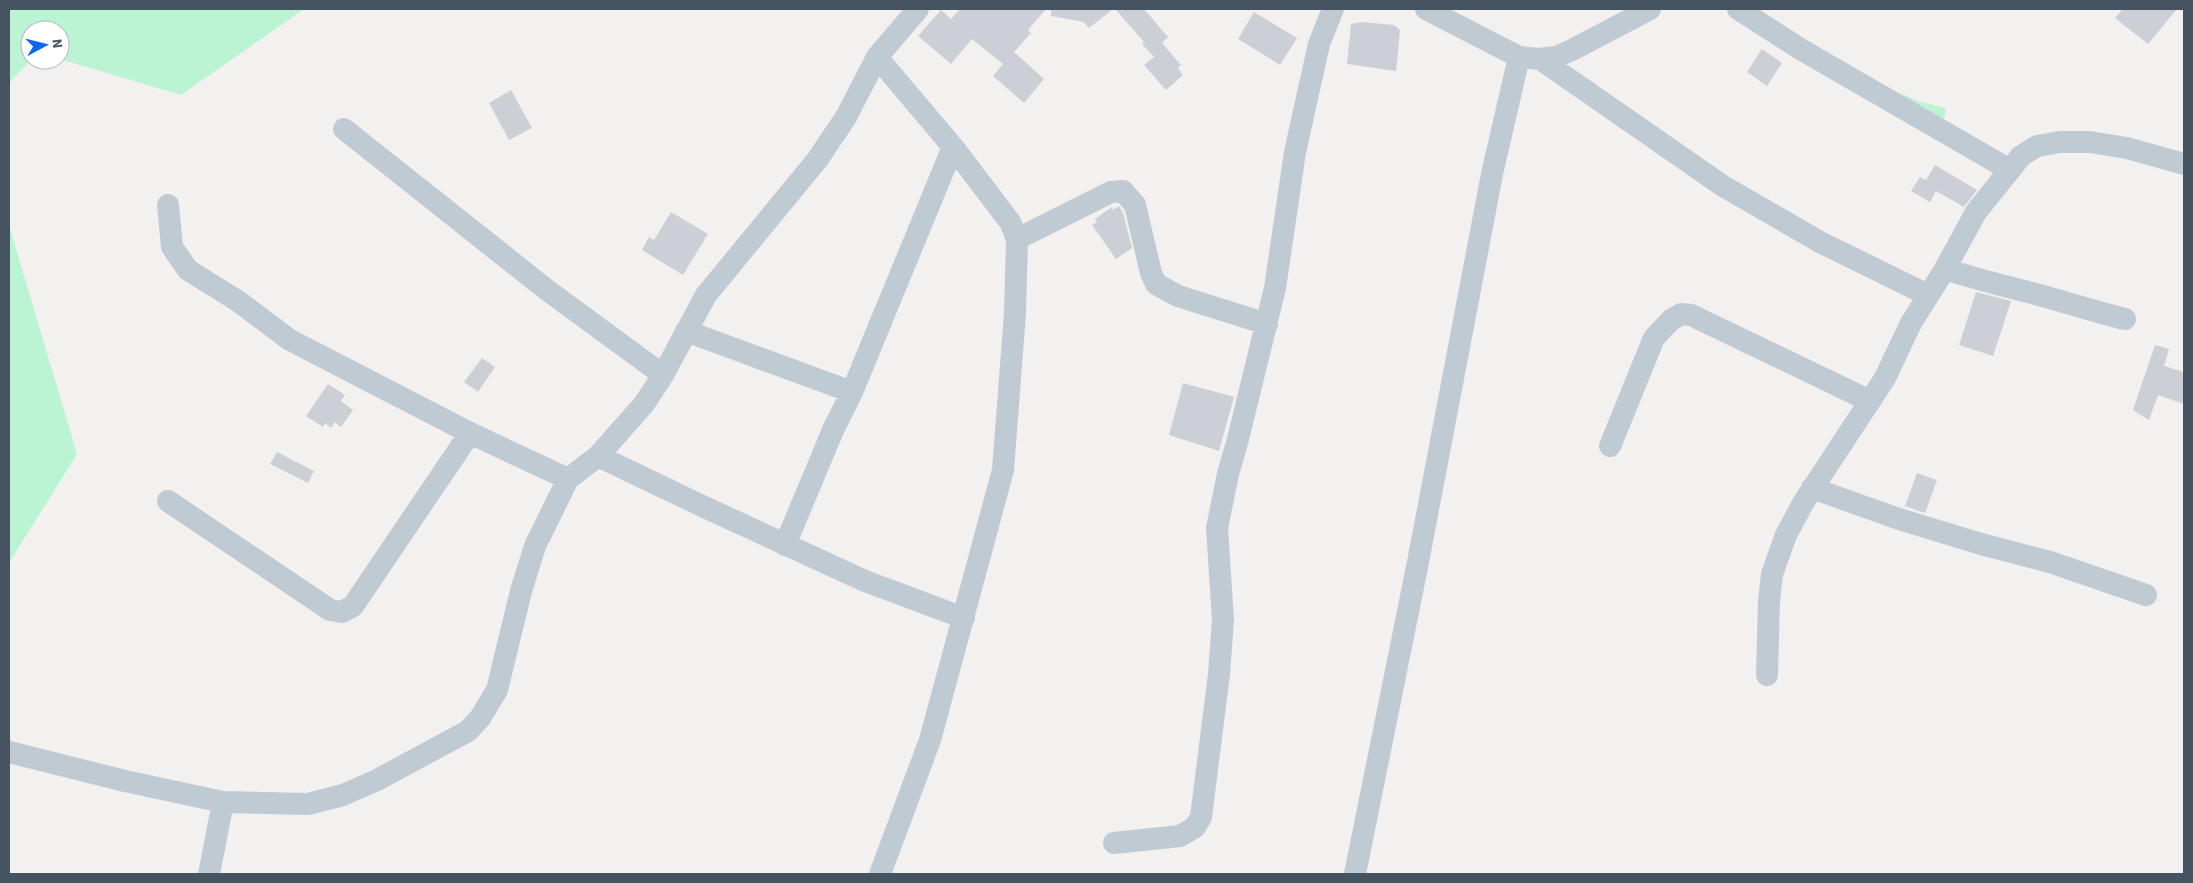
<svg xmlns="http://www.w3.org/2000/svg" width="2193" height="883" font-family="'Source Sans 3',sans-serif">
<rect width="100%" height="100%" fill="#f3f0f0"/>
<!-- green -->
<path fill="#bbf4d3" d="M9,9H304L181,95L60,59V30H30L31,60L9,83Z
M1899,92L1917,101L1945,108L1946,112L1941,126Z
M9,225L77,454L9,563Z"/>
<!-- building -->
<path fill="#cccfd6" d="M960,9H1046L1028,30L1031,33L1014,52L1044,79L1024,103L993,76L1003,64L972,39L951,64L918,36L941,10L951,19Z
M1051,9H1113L1089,28L1084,22L1051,16Z
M1115,9H1144L1168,37L1162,43L1181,65L1178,68L1183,75L1166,90L1144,65L1154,57L1142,44L1144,42Z
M2123,9H2177L2148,44L2115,18Z
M1254,12L1297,38L1280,65L1238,39Z
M1362,22L1394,25L1400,30L1396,71L1347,64L1351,24Z
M1762,49L1782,63L1767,86L1747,72Z
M511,90L532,128L509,140L489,103Z
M1935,165L1977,190L1964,207L1936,191L1930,202L1911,191L1920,177L1926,180Z
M1119,206L1123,213L1132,248L1116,259L1092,225L1097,222L1095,219L1112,207L1113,210Z
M671,212L708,234L683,275L642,250L649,237L654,240Z
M1976,292L2011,301L1993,356L1959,345Z
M2155,345L2169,349L2164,366L2184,372V404L2158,395L2149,420L2133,410Z
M482,358L495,367L478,392L464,382Z
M1183,383L1234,397L1219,451L1169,435Z
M328,384L345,395L341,401L353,410L341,427L335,422L331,428L325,423L323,427L306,416Z
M277,452L314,471L308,483L270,464Z
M1917,473L1937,480L1925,513L1905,506Z"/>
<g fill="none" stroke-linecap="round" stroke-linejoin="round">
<!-- minor -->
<path stroke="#c0cad3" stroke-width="22" d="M1426,9L1519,57L1540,59L1556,57L1572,50L1650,9
M1738,9L1802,50L2010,170
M877,57L953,147L1010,222L1017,239L1015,313L1003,470L930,740L880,874
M1540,59L1723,186L1820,242L1928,295
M344,129L547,290L663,375
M168,205L172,247L188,270L238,301L290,340L470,433L568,479
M1017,239L1111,192L1123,191L1135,205L1151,273L1156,284L1178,296L1267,324
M1945,269C1973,278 2000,285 2028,292C2060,300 2092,311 2125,319
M686,331L852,392
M1610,446L1654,338L1671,320L1681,314L1691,315L1870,401
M598,456L700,505L865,581L964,618
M1812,488L1899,519L1981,544L2050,562L2146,595
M168,501L330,610L342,612L353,606L470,433
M785,545L833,430L852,392L953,147
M1767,675L1769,601L1772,574L1786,535L1803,503L1885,378L1911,323L1945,269L1976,212L2021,156L2037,146L2060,142H2090L2127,148L2184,164
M9,752L125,781L223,802L308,804L343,795L377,780L468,731L480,718L497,690L521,591L535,546L568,479L598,456L644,404L663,375L706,295L817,160L846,117L877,57L918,9
M1114,843L1180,836L1195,827L1201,817L1219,674L1223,620L1217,528L1228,474L1238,439L1275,288L1295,152L1319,44L1333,9
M209,874L223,802
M1355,874L1418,562L1492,174L1519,57"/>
</g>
<!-- border -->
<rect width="2193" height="883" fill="none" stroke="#465360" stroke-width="20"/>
<!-- north arrow -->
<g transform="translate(45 45) rotate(83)"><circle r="24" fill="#ffffff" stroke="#b5babf"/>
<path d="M0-4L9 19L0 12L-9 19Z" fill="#0868f5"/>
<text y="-8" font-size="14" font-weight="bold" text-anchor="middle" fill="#465360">N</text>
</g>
</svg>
